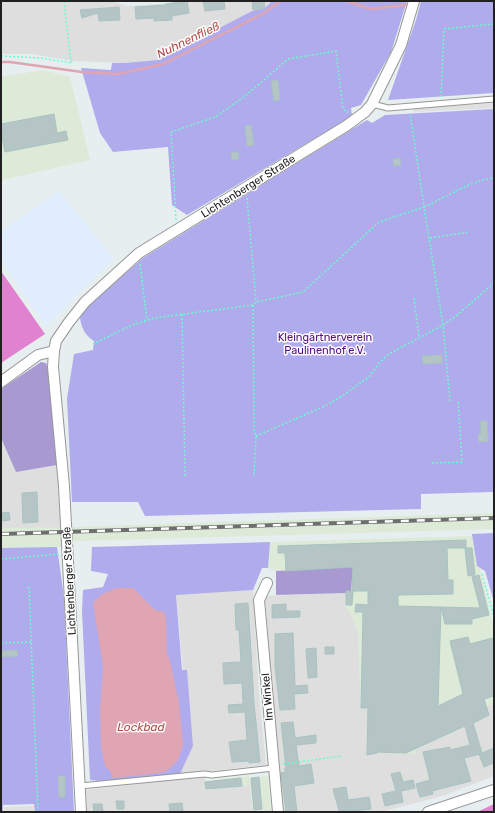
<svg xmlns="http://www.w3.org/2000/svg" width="495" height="813" font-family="Rubik,sans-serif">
<rect width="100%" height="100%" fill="#e6eef0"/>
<!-- residential -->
<path fill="#dddedd" d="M1,1H112L126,6L161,4L183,1H272L265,8L252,11L158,60L125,63L73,61L31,54H1Z
M1,438L16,472L57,465L61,528H1Z
M253,590L259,695L266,765L180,774L193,746L186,670H183L176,594Z
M346,593L345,605L353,618L358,634L361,708H368L416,749L477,721L475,711L494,704V776L442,796L381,812H283L275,740L265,596Z
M205,776L206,790L250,785L253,811L271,810L272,812H87L86,790Z"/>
<!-- industrial -->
<path fill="#dcead7" d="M43,70L70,77L90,160L6,179L1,181V77Z
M494,513V529L77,541L62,542L63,547L1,548V528L75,527Z
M472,536L494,628V704L475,711L478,721L416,749V754L367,751L368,708H361L358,634L353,618L345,605L346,591H351L353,567L276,571L268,568L270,542Z
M249,776L250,778L268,776L271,810L253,811L250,785L206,790L205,781Z"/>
<!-- education -->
<path fill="#e0eeff" d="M59,191L114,259L79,292L46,327L1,260V232Z"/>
<!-- grass -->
<path fill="#afabec" d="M272,1H407L391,52L361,105L351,108L352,116L187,215L172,205L168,147L113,152L100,133L81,68L111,70L112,63H125L158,60L252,11L265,8Z
M421,1H494V93L388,100L416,20Z
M494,109V492L421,494V509L145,516L138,502H72L67,399L74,354L93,350L94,341C85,335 81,328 80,317L87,307L143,258L367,120L372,123L385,115Z
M494,533V602L485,571L477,566L472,534Z
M270,542L268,568H262L253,590L176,595L182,670H187L193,746L180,774L100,781L90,780L82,611L83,590L103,587L108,574L91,571L92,547Z
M57,547L64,597L74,812H35L34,804L3,805V812H1V548Z"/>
<!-- forest -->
<path fill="#a899d1" d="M41,362L46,363L48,369L57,465L16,472L1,438V389Z
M353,567L351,591H346V593L276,595V571Z"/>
<!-- pitch -->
<path fill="#e182d1" d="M1,271L45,334L1,363Z
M494,804V812H477Z"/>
<!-- parking -->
<path fill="#e0e0e0" d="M494,103V108L414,112V108Z
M34,806V812H4V807Z"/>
<!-- water -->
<path fill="#dfa5b2" d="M117,588H133L155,610L164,612L166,619L167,654L170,661L179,703L183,745L178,760L167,771L160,773L113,778L110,771L105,766L101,747L100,711L103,667L93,603L102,594Z"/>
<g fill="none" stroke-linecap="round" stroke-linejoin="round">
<!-- stream -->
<path stroke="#dfa5b2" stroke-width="2.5" d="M347,1L370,9L406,5
M1,62H10L82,72L118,74L163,64L262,14L281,1"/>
</g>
<!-- building -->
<path fill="#b5c5c5" stroke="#a7c3c2" d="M187,1L189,13L172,16V20L154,21V18L136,19L135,7L166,5V4Z
M203,1H224L225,9L205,11Z
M252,1H264L265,8L253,10Z
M119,7L120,20L99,21L98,13L82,18L80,10Z
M278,80L280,100L274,101L271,81Z
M54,114L57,133L66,131L68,140L5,152L1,133V124Z
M251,125L254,145L247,146L245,126Z
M231,152H238L239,159L232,160Z
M400,158L401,165L394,166L393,159Z
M442,355V363L423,364L422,356Z
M480,421H487L488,441L479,442L478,434H481Z
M37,492L38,522L23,523L22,493Z
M9,512L10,520L3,521L2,513Z
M466,540V548H447L448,580H453V594L398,595V606L480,608L472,577L479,575L489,615L472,619V624H445L441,607L438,706L463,694L450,641L468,637L470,644L493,638L494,644V696L484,699L489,715L473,723L482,753L494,748V763L484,767L479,754H480L464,758L471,781L432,791L433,794L420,797L416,784L430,780L423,752L450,747V750L470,745L465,726L406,753L377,752V753L367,755L368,708H361L363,612H355L356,604L368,605V591H352L353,567L286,571L285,553H278V546Z
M465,548H472L475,575L468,576Z
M346,591H353L352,605H346Z
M248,603L254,703L260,762L249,763V761L232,762L229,742L247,740L245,712L229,713L228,705L243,704L242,683L224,684L223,663L241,662L239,630H236L235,604Z
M286,604V611H300V617L272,618V605Z
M293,633L295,686L307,685L308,693L294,694L295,709L280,710L275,667V634Z
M325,647H334V654H325Z
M316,648L317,677L308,678L306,649Z
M17,650L18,656L1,657V651Z
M293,722L295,738L316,735V743L296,745L299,766L311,764L314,783L294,786L297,812H286L281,773L285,772V768H286L281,723Z
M400,772L403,782L413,780L415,788L401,791L403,802L385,806L382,794L396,791L391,774Z
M58,776H65V797H59Z
M259,777L262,809L254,810L251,778Z
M241,778L242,786L206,789L205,782Z
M346,787L348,800L369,797L371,809L351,811L348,810L339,811L333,789Z
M116,801H124V809H117Z
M182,803L183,811L170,812L169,804Z
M93,804H102L103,812H94Z"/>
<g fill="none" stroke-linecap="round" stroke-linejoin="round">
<!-- service casing -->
<g stroke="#979797" stroke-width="7">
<path id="service" d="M372,104L388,108L494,99
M80,786L204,774L212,775L273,768"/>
</g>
<!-- minor casing -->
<g stroke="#979797" stroke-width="12">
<path id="minor" d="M1,382L38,355L54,351
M267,583L259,600L278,812
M81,812L64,486L53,367L54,351L56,341L69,322L85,302L139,253L346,126L365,112L372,104L401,45L414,1
M428,812L494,790"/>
</g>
<!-- path -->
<path stroke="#6afdcb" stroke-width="1.5" stroke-dasharray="2 2" stroke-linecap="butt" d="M1,56L41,58L72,63L70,55L64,1
M441,97L444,29L494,24
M247,198L256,302
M176,220L171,132L215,117L244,97L288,59L336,51L343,108L346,112H349
M430,238L469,232
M140,264L147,320
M414,298L419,337
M253,305L254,430L256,436L254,475
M182,314L185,476
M93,344L132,325L154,318L253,305L256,302L303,292L379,222L424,207L410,113
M450,401L443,325L424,207C447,197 469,181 494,178
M256,436L325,406L342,396L369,377L380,362L389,354L443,325L455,317L494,283
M432,463L462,462L458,400
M1,559L59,554
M482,574L494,617
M29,587L38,812
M1,643L31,642
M283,764L342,756"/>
<!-- service -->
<use href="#service" stroke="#fff" stroke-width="5"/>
<!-- minor -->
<use href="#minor" stroke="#fff" stroke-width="10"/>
<!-- rail casing -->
<g stroke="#6e6e6e" stroke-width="4">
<path id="rail" d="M1,534L494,518"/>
</g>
<!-- rail -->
<use href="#rail" stroke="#fff" stroke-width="2.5" stroke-dasharray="8" stroke-linecap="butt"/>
</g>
<g text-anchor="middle" stroke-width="3" stroke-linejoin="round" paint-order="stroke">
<!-- street labels -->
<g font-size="11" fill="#202020" stroke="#fff">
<text transform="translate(248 186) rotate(-32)" y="4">Lichtenberger Straße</text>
<text transform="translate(69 581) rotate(-93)" y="4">Lichtenberger Straße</text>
<text transform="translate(267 697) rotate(-95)" y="4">Im Winkel</text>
</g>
<!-- park labels -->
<g font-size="11" fill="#560983" stroke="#fff">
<text x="325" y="341">Kleingärtnerverein<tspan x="325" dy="13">Paulinenhof e.V.</tspan></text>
</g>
<!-- water labels -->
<g font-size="12" font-style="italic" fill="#b34e49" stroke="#fff">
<text transform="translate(188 40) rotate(-26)" y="4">Nuhnenfließ</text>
<text x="141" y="731">Lockbad</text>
</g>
</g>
<!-- border -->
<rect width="495" height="813" fill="none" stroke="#202020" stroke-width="4"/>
</svg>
